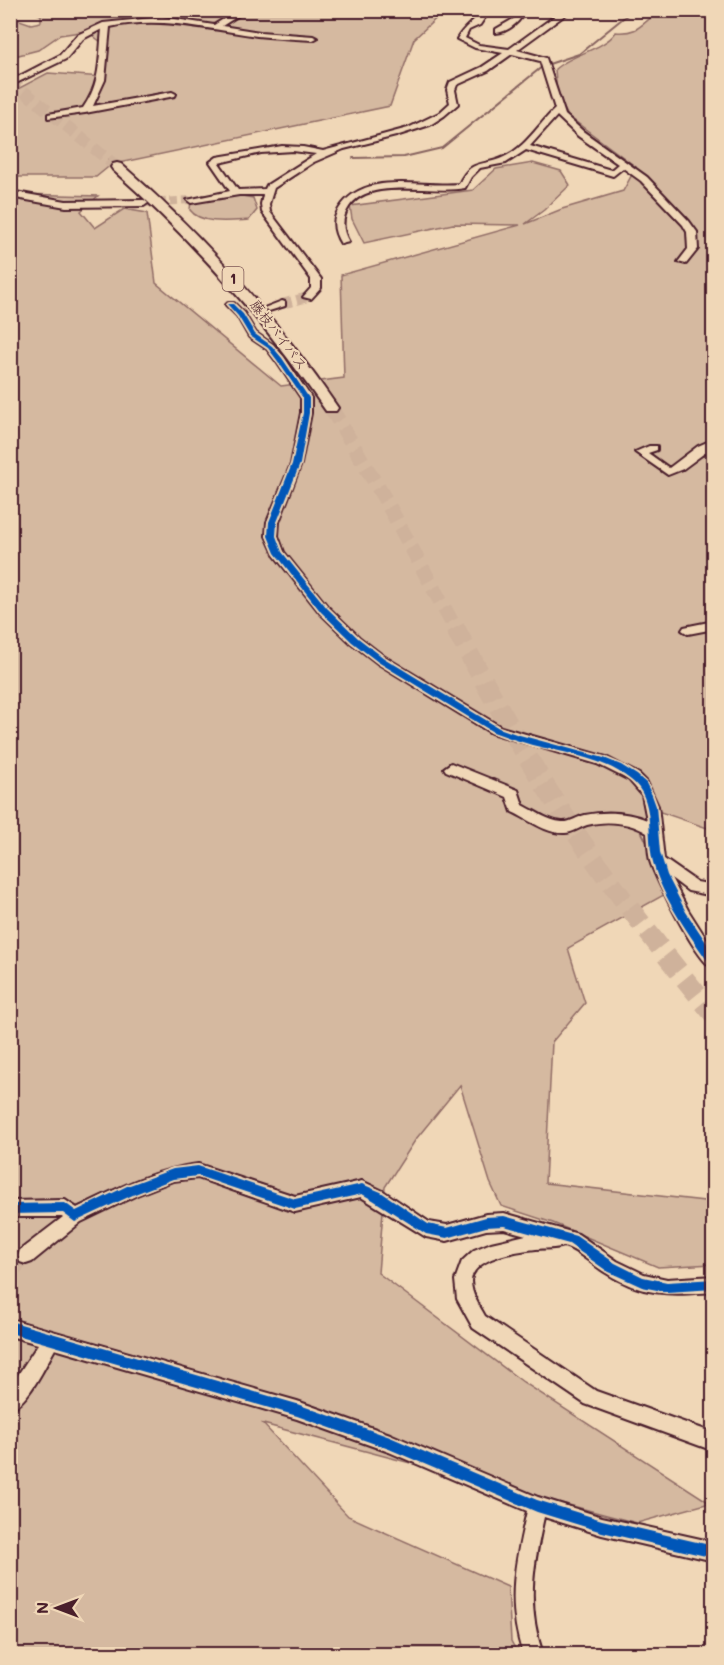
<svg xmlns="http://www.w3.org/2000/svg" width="724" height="1665" font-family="Mali,'Klee One',sans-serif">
<rect width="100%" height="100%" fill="#f0d7b7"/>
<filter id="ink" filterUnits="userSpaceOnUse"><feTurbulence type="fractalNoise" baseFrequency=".0167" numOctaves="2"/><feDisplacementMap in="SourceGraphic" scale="12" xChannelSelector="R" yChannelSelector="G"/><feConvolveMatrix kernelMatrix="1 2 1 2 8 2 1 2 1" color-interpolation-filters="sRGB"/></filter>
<g filter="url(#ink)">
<!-- green -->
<path fill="#d5b9a0" stroke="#906c66" stroke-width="1.5" d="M31,11H444L414,39L390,106L114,164L108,159L112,164L96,177H11V90L14,91L48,73L103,77L107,47L87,31L60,35L38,50L11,57V17L31,24L41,22V15Z
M660,11H673L689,15L713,11V830L652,809L638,825L671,891L568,948L585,1003L552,1042L545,1183L713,1202V1264L658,1267L553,1223L501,1206L490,1182L460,1085L416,1139L385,1187L378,1273L523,1382L710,1503L637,1523L263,1424L348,1516L508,1587L511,1641L518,1654H11L10,191L18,194L98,196L81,211L95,228L124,209L147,213L156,283L281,386L344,378L341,275L520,225L453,224L364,243L352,219L350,206L473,190L496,169L533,163L561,171L570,185L544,210L525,224L562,209L623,191L636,167L568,116L557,95L555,69C570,55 605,49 616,32C640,34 642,22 660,11Z
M231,194L253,198L257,210L249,220C231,221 201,225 190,210L191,200L203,195Z"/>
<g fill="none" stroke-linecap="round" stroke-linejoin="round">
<!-- stream -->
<path stroke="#87635f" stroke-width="2" d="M353,158L404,157L442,148L543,66L579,54L633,10"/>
<!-- minor-tunnel-far2 -->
<path stroke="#cfb29b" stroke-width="8" stroke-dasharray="8 4" stroke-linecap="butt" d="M146,203L191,200"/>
<!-- minor-tunnel-far1 -->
<path stroke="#cfb29b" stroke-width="10" stroke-dasharray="10 5" stroke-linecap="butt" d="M282,304L308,297"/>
<!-- minor-tunnel -->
<path stroke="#cfb29b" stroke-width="17" stroke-dasharray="17 9" stroke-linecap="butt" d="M10,1271L26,1256"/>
<!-- highway-tunnel-far2 -->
<path stroke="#cfb29b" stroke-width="12" stroke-dasharray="12 6" stroke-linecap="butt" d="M10,80L117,167"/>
<!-- highway-tunnel-far1 -->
<path stroke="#cfb29b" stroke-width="15" stroke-dasharray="15 8" stroke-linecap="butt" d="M331,408L386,501L456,630"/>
<!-- highway-tunnel -->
<path stroke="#cfb29b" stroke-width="20" stroke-dasharray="20 10" stroke-linecap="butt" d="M455,628C489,691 524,754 563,814C609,884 661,950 714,1015"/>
<!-- minor casing -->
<g stroke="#4a1f2b" stroke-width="4">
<path id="minor" d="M238,10H247L222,26L260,32L313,36L317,38L313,40C294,39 276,38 257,36C208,29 159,16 110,27L105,80L93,106L172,92L176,94L175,96L85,113L48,118V114L83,108C101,83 99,58 102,29L83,39L66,59L10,86V81L60,55L77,35L103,23L162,17L214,25Z
M483,10H490L480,25L469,30L465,38L479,45L509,49L563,10H572L517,50L546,58L565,115L584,132L647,177L689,221L697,232L698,249L686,264L678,262L688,249L687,232L683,225L641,181L623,168L613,176L526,150L506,163L480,168L471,177L465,188C431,195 370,176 349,207C341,219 342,230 349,242L341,244C334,233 331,221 339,209C364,169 420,188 459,184C471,158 483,167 504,157C526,147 538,125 555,109L540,61L512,54L488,71L457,85L455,90L458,104L444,116L430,125L396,136L344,149L314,162L274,188L269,204L270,212L321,279V288L311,299L303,297L311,288V279L262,212L261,204L263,195H239L191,203L187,200L230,191L210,162L217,157L282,146L303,147L323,151L408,128L439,113L450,103L447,90L450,82L482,67L503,53L475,48L457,39C464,26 474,22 483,10ZM557,116L578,136L618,164L611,170L530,146ZM293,151L316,154L267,185L265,189L238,190L219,163L261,153Z
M518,10H525C521,21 509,32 496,33V29L515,18Z
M10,191L66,201L144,200L148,203L144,206L66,207L10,197Z
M282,301L285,302V306L269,311L264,308Z
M228,303H234L244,313L256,333L273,345L284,357L311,398V413L301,464L279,522L278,536L284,552L328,607L359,637L385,657L501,727L606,757L639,774L647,782L658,806L664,859L697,882L714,885V896L688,891L671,878L688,910L714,951V969C698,964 655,878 650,861C648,852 648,842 647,833C631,822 606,820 587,825C580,827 573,833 565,833C546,834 528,819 512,812L507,797L446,771L444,768L451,763L518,790L523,805C535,811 548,821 562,822C570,823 577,817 585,815C605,811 628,812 647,820L642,795L629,780L597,764L491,733L377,663L351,643L320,613L275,556L266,536L267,522L291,464L301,413V398L276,361L267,349L249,337L237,316L226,305Z
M714,439V446L683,469L668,475L635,452L649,446H657V450L648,453L669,468L698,446Z
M714,621V629L688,634L682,630L684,627Z
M198,1164L295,1196L362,1181L383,1191L429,1222L447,1225L486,1214L504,1213L578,1234L617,1261L644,1274L667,1279L714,1276V1292C669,1295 642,1297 603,1271C590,1263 578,1250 564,1246C555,1249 545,1248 536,1249C518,1251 473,1257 471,1281C471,1294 479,1305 485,1316L596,1391L714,1433V1451L585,1404L473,1328L457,1299L455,1280L462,1261L474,1250L491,1243L526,1235L504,1229L486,1230L447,1241L426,1237L361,1197L295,1212L198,1178L173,1181L137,1195L81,1222L32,1262L26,1264L20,1262L18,1256L20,1250L63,1217H10V1201L65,1200L77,1208C116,1189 155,1169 198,1164Z
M10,1319L297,1401L390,1434L538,1497L602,1517L714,1542V1561L602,1535L544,1517C533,1567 526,1605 543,1654H523C506,1603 515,1562 527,1511L389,1452L297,1419L55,1349C45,1366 29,1402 10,1410V1387L38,1344L10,1336Z"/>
</g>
<!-- highway casing -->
<g stroke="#4a1f2b" stroke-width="4">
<path id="highway" d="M117,163L121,164C205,237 276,317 338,408L336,411H326C264,321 195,242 113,170L111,167L113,164Z"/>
</g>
<!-- minor -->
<use href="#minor" fill="#f0d7b7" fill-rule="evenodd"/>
<!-- highway -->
<use href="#highway" fill="#f0d7b7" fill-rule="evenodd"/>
<!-- cycleway casing -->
<g stroke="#f0d7b7" stroke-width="4">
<path id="cycleway" d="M229,304H233L243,314L255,334L272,346L282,358L309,398V413L300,464L277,522L276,536L282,552L327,608L358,638L384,658L499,728L516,734L604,758L621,765L637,775L646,783L652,795L656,806L660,852L667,875L686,912L714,954V967L711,966C690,935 662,898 653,862C646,835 656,799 631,780C604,758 565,753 532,745C519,741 506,737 493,732L378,662L352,642L321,612L275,553L268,536L269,522L292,464L303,413V398L277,360L268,348L250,336L238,316L228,305Z
M198,1166L295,1199L362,1184L381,1192L428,1224L447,1228L486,1217L504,1216L576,1236L615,1263L643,1277L667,1282L714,1279V1289L667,1292L642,1287L607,1271L569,1244L504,1226L486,1227L447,1238L426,1234L373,1200L362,1194L295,1209L198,1176L173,1179L135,1194L75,1222L63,1213L10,1214V1204L65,1203L76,1211L127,1186L173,1169Z
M10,1321L297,1404L390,1437L537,1500L602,1520L714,1546V1558L602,1532L537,1512L389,1449L297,1416L10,1333Z"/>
</g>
<!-- cycleway -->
<use href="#cycleway" fill="#0057b8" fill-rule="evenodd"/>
</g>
</g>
<g text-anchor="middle" stroke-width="4.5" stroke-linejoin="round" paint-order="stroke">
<!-- far-street labels -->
<g font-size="14" fill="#4a1f2b" stroke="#f0d7b7">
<text transform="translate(279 335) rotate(53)" y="5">藤枝バイパス</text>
</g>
<!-- shield labels -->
<rect fill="#f0d7b7" stroke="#7c5655" stroke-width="1.5" x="222.5" y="267" width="21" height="24" rx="4.5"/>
<g font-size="15" font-weight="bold" fill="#4a1f2b">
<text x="233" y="284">1</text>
</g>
</g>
<!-- margin -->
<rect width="724" height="1665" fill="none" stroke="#f0d7b7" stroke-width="36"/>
<rect x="18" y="18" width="688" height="1629" fill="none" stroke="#4a1f2b" stroke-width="2" filter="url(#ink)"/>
<!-- north arrow -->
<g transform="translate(57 1608) rotate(270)" stroke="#f0d7b7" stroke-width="4.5" paint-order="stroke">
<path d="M0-4.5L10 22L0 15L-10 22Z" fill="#4a1f2b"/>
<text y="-9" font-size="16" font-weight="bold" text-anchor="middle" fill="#4a1f2b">N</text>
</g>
</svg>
